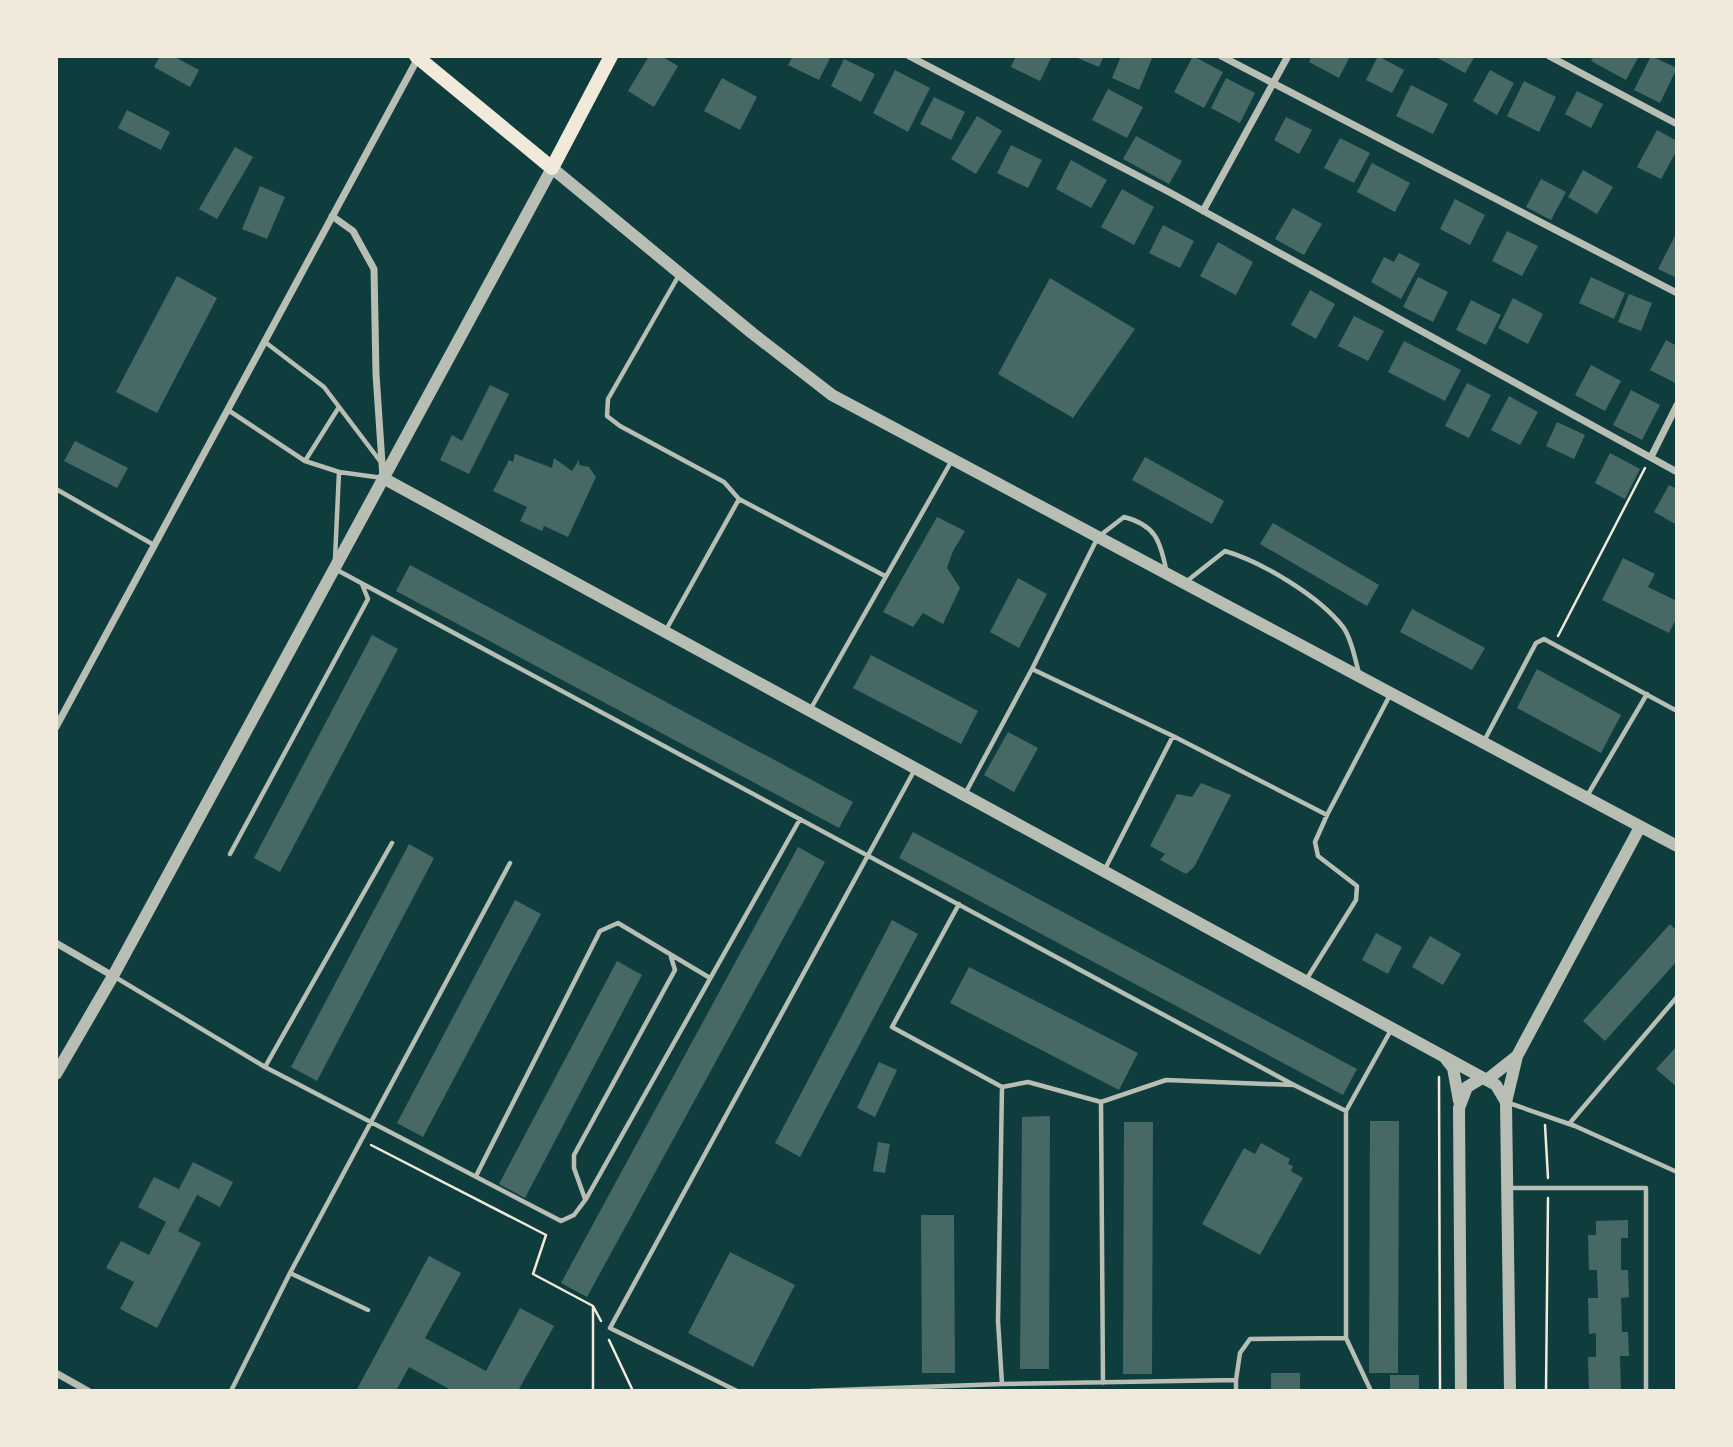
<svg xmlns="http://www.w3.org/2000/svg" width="1733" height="1447" font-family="'PT Sans',sans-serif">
<rect width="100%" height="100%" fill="#0f3d3e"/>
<!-- building -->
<path fill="#486865" d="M160,56H173L199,70L190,87L154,67Z
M649,56H661L678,66L654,107L628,91Z
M793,56H831L819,80L788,65Z
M1016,56H1052L1040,81L1011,67Z
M1073,56H1104L1099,67Z
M1121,56H1153L1139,90L1112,78Z
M1193,56L1223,72L1204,108L1174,92Z
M1312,56H1350L1339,78L1309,62Z
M1378,56L1404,70L1392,93L1366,80Z
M1434,56H1475L1465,73Z
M1594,56H1639L1626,80L1591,61Z
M1651,56L1677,68L1660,103L1634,90Z
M844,59L875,74L861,102L831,86Z
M895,70L930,88L908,132L873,113Z
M1490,70L1514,83L1497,115L1473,101Z
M722,78L757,97L740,130L704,111Z
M1226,78L1255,93L1240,123L1211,108Z
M1524,81L1556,97L1539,132L1507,116Z
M1411,85L1448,104L1433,134L1396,116Z
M1108,89L1143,107L1127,138L1092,120Z
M1577,91L1603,104L1591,128L1565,114Z
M934,97L965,112L951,140L920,124Z
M127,110L170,132L161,150L118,128Z
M977,116L1002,131L976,174L951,159Z
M1286,117L1312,130L1299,154L1274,140Z
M1657,130L1677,141V150L1661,179L1637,167Z
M1136,136L1182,161L1169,184L1123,159Z
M1340,138L1370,153L1354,183L1324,168Z
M1011,145L1042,160L1028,188L997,173Z
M235,147L253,157L217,219L199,209Z
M1071,160L1107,180L1091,208L1056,189Z
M1372,163L1410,183L1395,212L1357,192Z
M1583,170L1613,187L1597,214L1568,197Z
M1541,179L1566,192L1551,220L1526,207Z
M260,186L285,197L267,239L242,229Z
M1122,189L1154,207L1134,245L1101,227Z
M1455,199L1485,215L1470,245L1440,229Z
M1293,208L1322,224L1304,255L1275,239Z
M1163,225L1194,241L1180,268L1149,253Z
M1507,231L1538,246L1522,276L1492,261Z
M1677,232V278L1658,269Z
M1218,242L1253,262L1236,295L1200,276Z
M1399,253L1420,264L1401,299L1371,282L1384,257L1394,262Z
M177,276L217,298L157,413L116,392Z
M1418,277L1448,292L1433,322L1403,307Z
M1591,277L1625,293L1614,319L1579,303Z
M1050,278L1135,329L1073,418L998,374Z
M1310,290L1335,304L1316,339L1291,325Z
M1629,294L1652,303L1641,331L1618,322Z
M1513,298L1543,314L1528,344L1498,328Z
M1471,300L1501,315L1486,345L1456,330Z
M1354,316L1384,331L1368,361L1338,346Z
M1666,340L1677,346V384L1650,370Z
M1404,341L1461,370L1445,401L1388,372Z
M1591,365L1621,381L1605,411L1575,395Z
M1467,383L1491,395L1469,438L1445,426Z
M490,385L509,394L469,474L440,460L452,435L462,441Z
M1631,390L1660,405L1642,440L1613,425Z
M1509,396L1538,412L1520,445L1491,430Z
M1557,422L1585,435L1574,459L1546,446Z
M75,441L128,468L117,488L64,461Z
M1610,453L1640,469L1625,499L1595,483Z
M515,454L552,468L554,458L572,471L579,460V465L589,467L596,477L568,537L544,526L542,531L520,521L527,507L493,491L509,460L513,462Z
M1145,457L1224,501L1212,524L1132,480Z
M1669,485L1677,489V525L1654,512Z
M937,517L965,531L953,551L947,568L960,588L943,624L923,613L913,627L883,612Z
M1273,523L1379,585L1367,606L1260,544Z
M1623,558L1655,574L1648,587L1677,601V617L1669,633L1602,600Z
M410,565L853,802L839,828L396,591Z
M1018,578L1047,594L1019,648L990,632Z
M1412,609L1485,648L1472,670L1400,632Z
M372,635L398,649L280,872L254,858Z
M871,655L978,711L961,744L853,688Z
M1537,669L1621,715L1601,753L1517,708Z
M1008,732L1038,748L1014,792L984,775Z
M1201,783L1231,795L1194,867L1186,874L1160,860L1165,854L1150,846L1177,794L1192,797Z
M913,832L1357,1069L1343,1095L899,858Z
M409,844L434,858L317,1081L291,1067Z
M798,847L825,862L587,1297L561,1283Z
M515,900L541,914L423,1137L397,1123Z
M892,920L918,934L800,1157L775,1143Z
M1670,924L1677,931V961L1605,1041L1583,1021Z
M1376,933L1402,947L1388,974L1362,960Z
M1430,936L1461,954L1443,985L1412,967Z
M617,961L642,975L525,1198L499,1184Z
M969,967L1138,1053L1119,1090L950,1003Z
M1677,1046V1087L1656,1069Z
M879,1062L897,1070L875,1117L857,1108Z
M1050,1116L1049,1369H1020L1022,1117Z
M1370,1121H1399L1398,1373H1369Z
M1124,1122H1153L1152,1374H1123Z
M878,1142L890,1144L885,1173L873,1171Z
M1261,1143L1290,1159L1288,1164L1293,1166L1291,1171L1303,1178L1260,1255L1202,1224L1244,1148L1255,1154Z
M193,1162L233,1182L220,1207L197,1195L178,1231L201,1243L157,1328L120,1309L134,1282L106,1268L121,1241L149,1255L166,1222L138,1207L154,1177L179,1189Z
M921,1215H954L955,1373H922Z
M1628,1220V1238H1621V1270H1628L1629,1297L1621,1298L1622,1332H1628L1629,1356H1620L1621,1391H1589L1588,1357H1596V1333L1589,1334L1588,1298H1598L1597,1270H1589L1588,1235H1596V1221Z
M730,1252L795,1285L753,1367L688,1333Z
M429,1256L461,1273L425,1338L486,1371L520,1308L554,1326L518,1391H453L409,1367L396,1391H356Z
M1271,1373H1300V1391H1271Z
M1390,1375H1419V1391H1390Z"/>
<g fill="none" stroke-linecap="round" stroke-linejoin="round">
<!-- path -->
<path stroke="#f1e9da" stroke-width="2.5" d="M1558,636L1645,468
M1439,1077L1440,1391
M1545,1125L1548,1178
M371,1145L546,1235L533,1274L593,1306L601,1321
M609,1340L633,1391
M593,1391V1307
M1546,1391L1548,1198"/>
<!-- service -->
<path stroke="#b8beb3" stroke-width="4.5" d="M679,275L608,399L607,416L620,426L724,482L739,499L885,576
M265,342L324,387L380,461
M228,410L305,461L339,472L335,559
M305,461L339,407
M339,472L383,478
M56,489L154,545
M337,570L1294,1085
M1187,581L1225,551C1262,562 1319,596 1343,627C1352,639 1355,660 1359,673
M666,630L739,499
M1032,669L1098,537L1124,517C1155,525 1160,540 1166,569
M810,710L951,462
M1484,741L1536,643L1544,639L1677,711
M965,794L1032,669L1173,736L1327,815L1390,695
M1587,796L1647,694
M230,854L368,599L362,584
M1105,869L1173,736
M959,904L892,1027L1002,1087
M115,977L265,1067L561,1221L574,1215L586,1199L800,819
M1306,980L1356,900L1357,886L1318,856L1315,842L1327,815
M265,1067L392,843
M1101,1102L1103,1383
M1506,1102L1575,1126L1677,1172
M1346,1111L1294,1085L1166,1080L1101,1102L1028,1082L1002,1087L998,1321L1002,1384L1236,1380L1240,1353L1250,1339L1346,1338V1111L1391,1030
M1569,1124L1677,997
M476,1176L600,931L618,923L710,978
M1510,1188H1646V1391
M585,1199L574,1168V1155L675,970L671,957
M368,1310L290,1273L510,863
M1346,1338L1371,1391
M1236,1380V1391
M231,1391L290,1273
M737,1391L610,1328L914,771
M810,1391L1002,1384"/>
<!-- minor -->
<path stroke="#b8beb3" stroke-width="7" d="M909,56L1169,192L1677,472
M1221,56L1677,293
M1549,56L1677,124
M1203,211L1288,56
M332,216L353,231L374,269L376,374L383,478
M1651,457L1677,405
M56,727L418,58
M56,943L113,976
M56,1373L88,1391"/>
<!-- tertiary -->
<path stroke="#b8beb3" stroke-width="12" d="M383,478L1496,1085L1506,1102L1510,1391
M1446,1059L1453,1068L1459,1101
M56,1074L113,976L552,168L752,333L832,395L1677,846
M1488,1079L1517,1056
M1506,1102L1517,1056L1640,827
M1461,1391L1459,1108L1467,1087L1482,1078"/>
<!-- secondary -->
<path stroke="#f1e9da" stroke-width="14" d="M416,56L552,168L611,56"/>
</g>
<!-- border -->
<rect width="1733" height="1447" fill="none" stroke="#f1e9da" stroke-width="116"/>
</svg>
